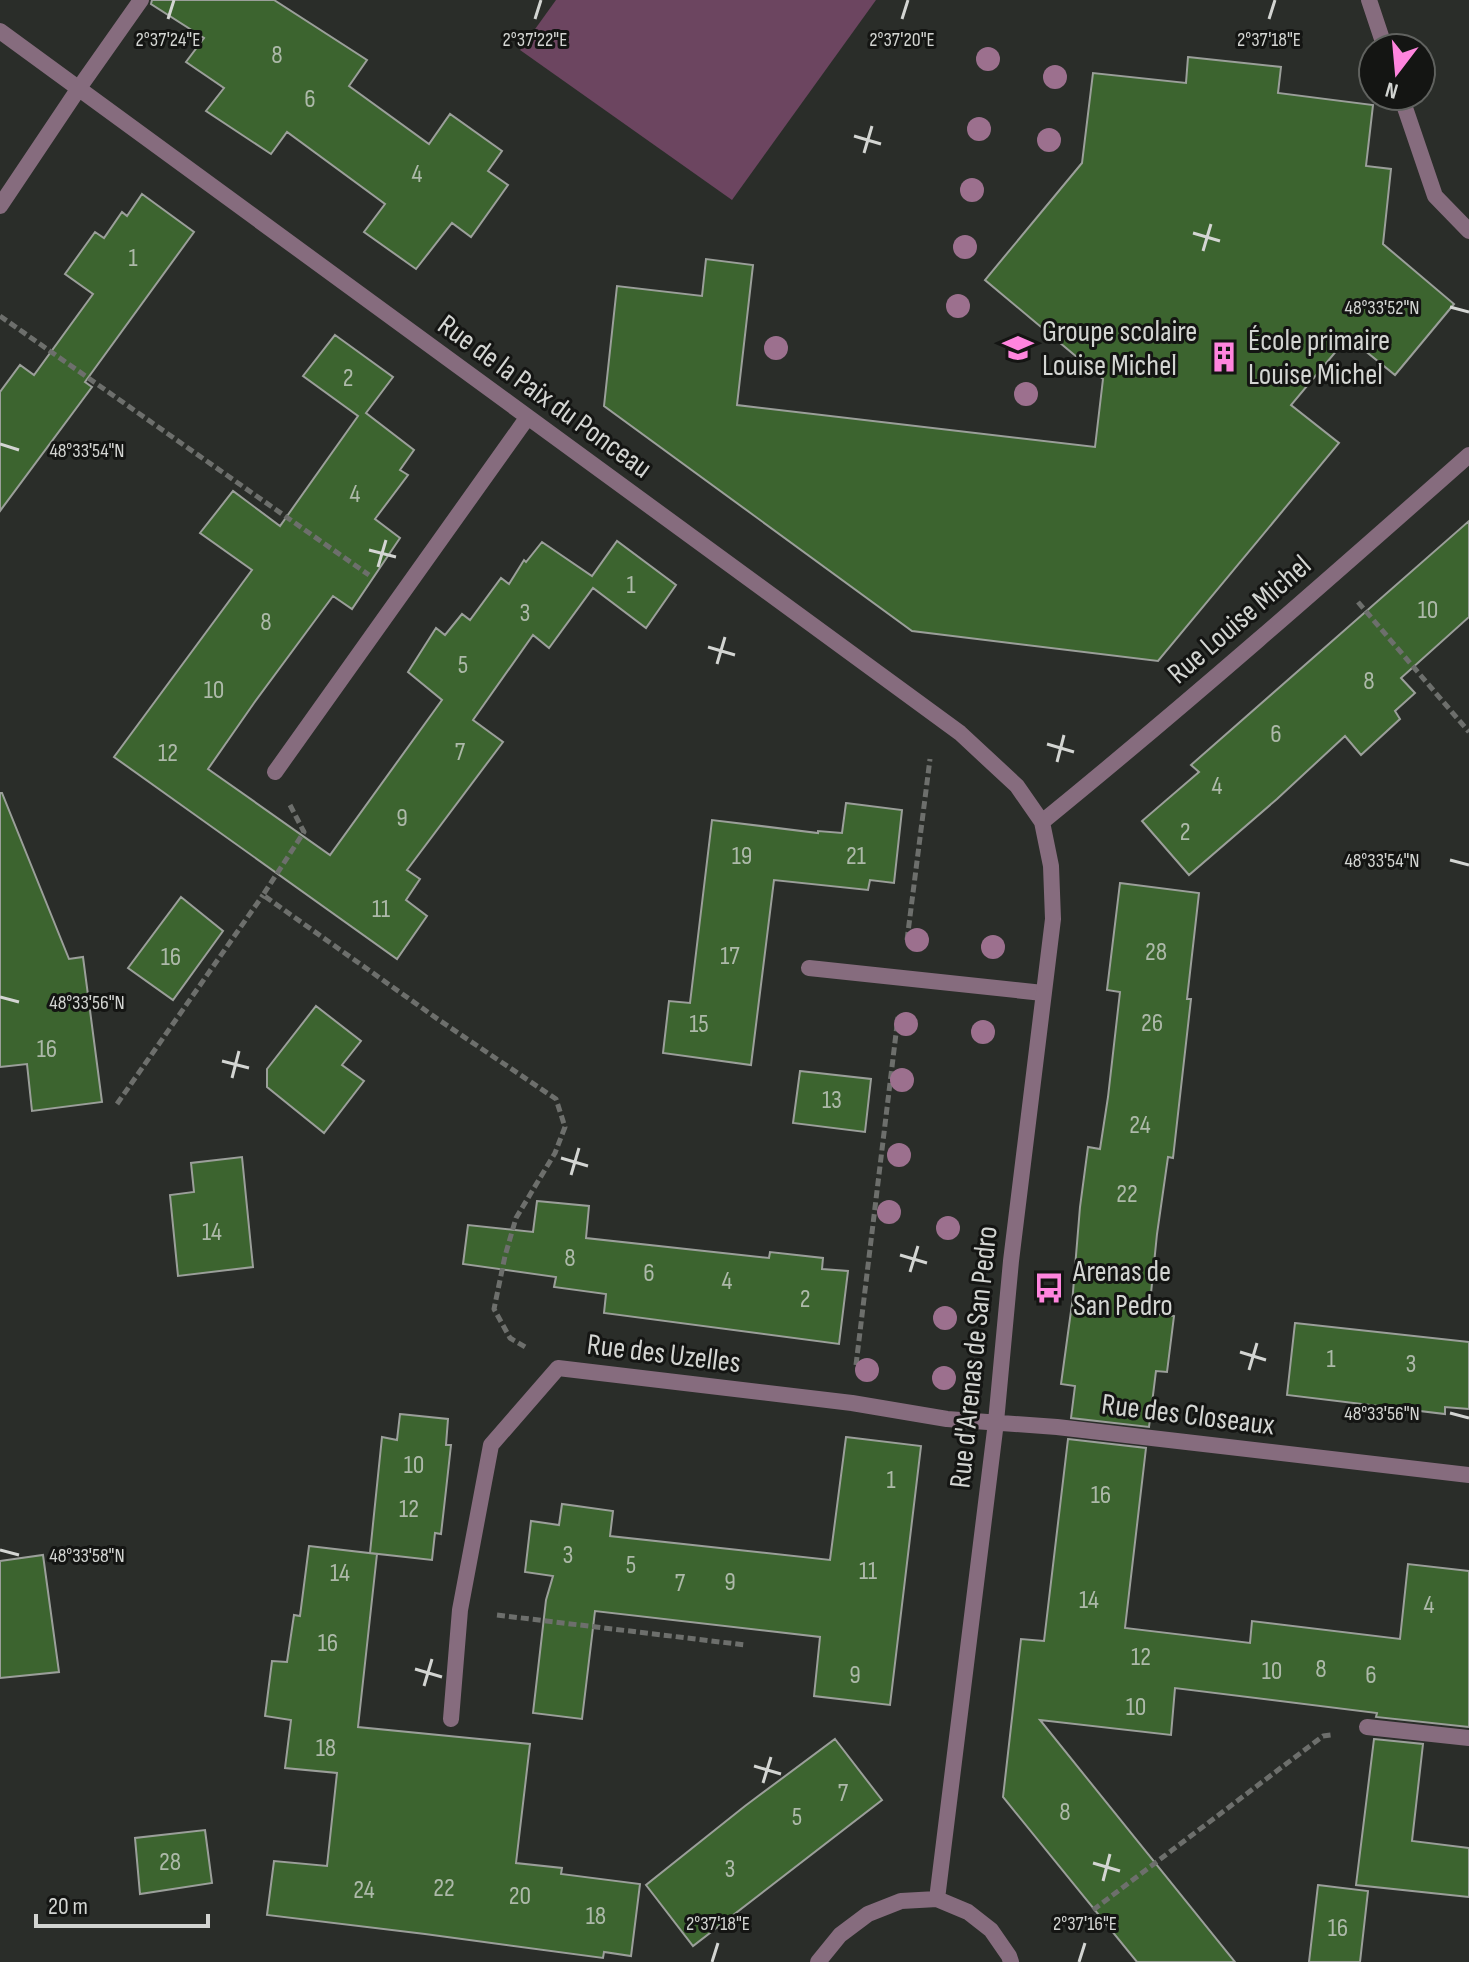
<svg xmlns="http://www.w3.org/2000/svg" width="1469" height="1962" font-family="'Sofia Sans Condensed',sans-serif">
<rect width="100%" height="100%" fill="#2a2d29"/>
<!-- green -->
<path fill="#6c4560" d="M556,0H876L732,200L520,50Z"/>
<!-- building -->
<path fill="#3c642f" stroke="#9b9f9a" stroke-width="2" d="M152,0H274L367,60L349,86L429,144L450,114L502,151L488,171L508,185L471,237L452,223L416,269L364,232L385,204L287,132L271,154L206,111L224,88L186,62L204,38L151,4Z
M1188,57L1281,67L1278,93L1373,105L1366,166L1391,169L1383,244L1454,304L1395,375L1348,337L1291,405L1339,443L1158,661L912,631L604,406L617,286L702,296L706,259L753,265L737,405L1095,447L1103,379L985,280L1082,163L1093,73L1186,83Z
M142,194L194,232L85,382L92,387L0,511V392L20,365L34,375L93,294L65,274L95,232L104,238L122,212L127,216Z
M335,335L393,377L366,413L414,450L400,470L408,475L375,519L400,538L352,609L333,596L254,703L208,769L330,855L442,700L408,672L436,628L445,635L462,614L470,620L501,578L509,584L524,560L526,562L542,542L592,576L617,541L676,585L646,628L593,588L549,648L533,635L473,720L503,742L407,870L420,879L406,900L427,916L397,959L114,757L252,570L200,533L233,491L280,526L358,416L303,376Z
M1469,521V617L1401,678L1415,693L1395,711L1400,719L1361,755L1345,736L1277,799L1189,875L1142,821L1199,772L1191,765Z
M0,793H2L69,959L83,957L102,1102L32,1111L27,1064L0,1067Z
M846,803L902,810L894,883L870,880L868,890L774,880L751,1065L663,1053L669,1001L690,1003L712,820L818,833V831L842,833Z
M1120,883L1199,893L1187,999H1191L1173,1158L1168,1157L1157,1234L1149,1313L1174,1316L1167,1372L1156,1371L1149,1427L1071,1418L1075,1386L1061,1384L1072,1304L1080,1207L1088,1147L1100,1149L1108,1097L1120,992L1107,990Z
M181,897L223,931L173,1000L128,968Z
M316,1006L361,1041L342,1065L364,1081L324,1133L267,1087V1069Z
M800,1071L871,1079L865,1132L793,1123Z
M242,1157L253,1267L178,1276L170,1195L194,1192L191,1163Z
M537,1201L589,1206L586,1238L769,1258L770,1252L823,1258L822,1269L848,1271L839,1344L604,1313L606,1294L554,1287L556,1277L463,1264L468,1225L533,1232Z
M1295,1323L1469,1342V1409L1445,1407V1414L1287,1395Z
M400,1414L448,1419L446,1445H451L446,1490L441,1534L435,1533L432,1560L370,1553L382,1437L397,1440Z
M846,1437L921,1446L890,1705L814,1696L820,1637L595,1611L582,1719L533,1713L546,1600L553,1576L525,1572L531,1521L559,1525L562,1504L613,1511L610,1536L830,1560Z
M1068,1439L1146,1448L1125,1628L1250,1643L1252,1621L1400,1639L1408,1564L1469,1571V1727L1376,1717L1377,1713L1175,1688L1171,1735L1040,1720L1235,1962H1137L1003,1797L1021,1639L1044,1641Z
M309,1546L377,1554L358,1727L530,1744L516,1863L562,1868L561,1874L640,1884L631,1956L604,1952L603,1958L425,1934L267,1915L274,1861L327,1866L337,1773L285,1768L291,1720L265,1716L272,1661L287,1662L294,1615L300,1616Z
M43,1555L59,1672L0,1678V1561Z
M835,1739L882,1800L693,1946L646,1885L745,1806Z
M1374,1739L1423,1744L1412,1841L1469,1848V1897L1356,1885Z
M205,1830L212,1883L140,1894L135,1838Z
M1318,1885L1368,1891L1360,1962H1309Z"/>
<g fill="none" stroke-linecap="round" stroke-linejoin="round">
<!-- path -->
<path stroke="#6d6f6c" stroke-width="5" stroke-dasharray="8 4" stroke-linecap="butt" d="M0,316L369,575
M1358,602L1469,732
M290,805L304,832L263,895L439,1020L556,1099L565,1127L555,1153L516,1218L505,1256L494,1309L510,1338L527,1348
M907,940L930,759
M117,1104L263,895
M856,1365L898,1017
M497,1615L745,1645
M1093,1910L1323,1736L1331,1735"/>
<!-- service -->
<path stroke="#866c7e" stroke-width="16" d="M1369,0L1385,48
M1401,96L1435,196L1469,231
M809,968L1043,993"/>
<!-- minor -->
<path stroke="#866c7e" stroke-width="16" d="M0,31L960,733L1017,786L1042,822L1051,866L1053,919L1011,1261L996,1422L937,1899
M0,206L79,88L141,0
M275,772L527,418
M1042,822C1188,703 1329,579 1469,455
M451,1719L460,1610L491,1445L558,1368L852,1403L947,1419L1057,1427L1469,1475
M1367,1727L1469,1738
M818,1962L840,1935L868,1914L901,1901L937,1899L968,1912L991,1930L1009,1956L1011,1962"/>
</g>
<!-- trees -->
<g fill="#9c708e">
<circle cx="988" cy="59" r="12"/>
<circle cx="1055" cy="77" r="12"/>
<circle cx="979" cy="129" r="12"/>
<circle cx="1049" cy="140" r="12"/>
<circle cx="972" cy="190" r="12"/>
<circle cx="965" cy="247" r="12"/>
<circle cx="958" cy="306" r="12"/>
<circle cx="776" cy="348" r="12"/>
<circle cx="1026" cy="394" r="12"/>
<circle cx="917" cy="940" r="12"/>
<circle cx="993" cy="947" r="12"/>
<circle cx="906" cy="1024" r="12"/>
<circle cx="983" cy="1032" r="12"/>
<circle cx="902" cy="1080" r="12"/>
<circle cx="899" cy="1155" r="12"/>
<circle cx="889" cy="1212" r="12"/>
<circle cx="948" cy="1228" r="12"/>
<circle cx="945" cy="1318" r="12"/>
<circle cx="867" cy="1370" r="12"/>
<circle cx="944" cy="1378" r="12"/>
</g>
<!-- ticks -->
<path fill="none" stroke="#d3d5d2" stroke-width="3" d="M168,19L174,0M535,19L541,0M902,19L908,0M1269,19L1275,0M854,136L881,144M864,153L872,126M1193,233L1220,241M1203,251L1211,224M1450,307L1469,312M0,444L19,450M369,550L396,557M378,567L386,540M708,647L735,655M717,664L725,637M1047,744L1074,752M1057,762L1064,735M1450,860L1469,865M0,997L19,1002M222,1061L249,1068M232,1078L239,1051M561,1158L588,1166M571,1175L579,1148M900,1255L927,1263M910,1272L918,1246M1240,1352L1266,1360M1249,1370L1257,1343M1450,1413L1469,1418M0,1550L19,1555M415,1669L442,1677M424,1686L432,1659M754,1766L781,1774M763,1783L771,1757M1093,1863L1120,1871M1103,1881L1110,1854M712,1962L718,1943M1079,1962L1085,1943"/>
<!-- icons -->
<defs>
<g id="school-bare" transform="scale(2.4)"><path d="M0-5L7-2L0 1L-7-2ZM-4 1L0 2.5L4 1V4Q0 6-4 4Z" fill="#ff85de" stroke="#141513" stroke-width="2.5" paint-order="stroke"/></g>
<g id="building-bare" transform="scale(2.4)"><path d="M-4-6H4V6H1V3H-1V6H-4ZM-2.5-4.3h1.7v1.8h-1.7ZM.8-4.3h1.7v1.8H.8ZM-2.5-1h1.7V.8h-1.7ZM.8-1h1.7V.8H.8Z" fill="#ff85de" stroke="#141513" stroke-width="2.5" paint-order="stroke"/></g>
<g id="bus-bare" transform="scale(2.4)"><path d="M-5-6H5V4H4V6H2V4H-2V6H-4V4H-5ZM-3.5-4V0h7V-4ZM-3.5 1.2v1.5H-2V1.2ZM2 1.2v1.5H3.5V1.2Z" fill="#ff85de" stroke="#141513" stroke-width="2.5" paint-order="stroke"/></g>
</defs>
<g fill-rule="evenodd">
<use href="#school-bare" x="1018" y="348"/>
<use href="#building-bare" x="1224" y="357"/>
<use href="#bus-bare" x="1049" y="1288"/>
</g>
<g text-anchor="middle" stroke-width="6" stroke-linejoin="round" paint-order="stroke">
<!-- number labels -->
<g font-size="26" fill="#adb9a9">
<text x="277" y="63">8</text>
<text x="310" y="107">6</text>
<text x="417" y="182">4</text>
<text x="133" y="266">1</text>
<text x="348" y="386">2</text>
<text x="355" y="502">4</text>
<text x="631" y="593">1</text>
<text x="1428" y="618">10</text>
<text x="525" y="621">3</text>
<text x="266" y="630">8</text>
<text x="463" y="673">5</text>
<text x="1369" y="689">8</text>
<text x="214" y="698">10</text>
<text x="1276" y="742">6</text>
<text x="460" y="760">7</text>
<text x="168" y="761">12</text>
<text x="1217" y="794">4</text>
<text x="402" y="826">9</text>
<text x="1185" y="840">2</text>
<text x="742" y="864">19</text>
<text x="856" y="864">21</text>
<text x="381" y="917">11</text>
<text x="1156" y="960">28</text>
<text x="730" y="964">17</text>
<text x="171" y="965">16</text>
<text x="1152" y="1031">26</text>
<text x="699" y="1032">15</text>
<text x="47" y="1057">16</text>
<text x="832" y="1108">13</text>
<text x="1140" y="1133">24</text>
<text x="1127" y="1202">22</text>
<text x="212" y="1240">14</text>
<text x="570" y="1266">8</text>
<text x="649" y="1281">6</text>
<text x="727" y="1289">4</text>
<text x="805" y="1307">2</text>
<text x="1331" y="1367">1</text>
<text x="1411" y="1372">3</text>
<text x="414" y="1473">10</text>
<text x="891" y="1488">1</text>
<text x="1101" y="1503">16</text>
<text x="409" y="1517">12</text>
<text x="568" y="1563">3</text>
<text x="631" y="1573">5</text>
<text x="868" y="1579">11</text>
<text x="340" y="1581">14</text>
<text x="730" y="1590">9</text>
<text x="680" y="1591">7</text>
<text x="1089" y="1608">14</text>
<text x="1429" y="1613">4</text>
<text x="328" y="1651">16</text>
<text x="1141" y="1665">12</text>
<text x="1321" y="1677">8</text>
<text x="1272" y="1679">10</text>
<text x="855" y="1683">9</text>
<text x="1371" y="1683">6</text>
<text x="1136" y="1715">10</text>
<text x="326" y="1756">18</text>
<text x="843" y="1801">7</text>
<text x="1065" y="1820">8</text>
<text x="797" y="1825">5</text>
<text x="170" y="1870">28</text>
<text x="730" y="1877">3</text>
<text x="444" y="1896">22</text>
<text x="364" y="1898">24</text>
<text x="520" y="1904">20</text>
<text x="596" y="1924">18</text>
<text x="1338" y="1936">16</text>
</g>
<!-- poi labels -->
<g font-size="30" fill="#d3d5d2" stroke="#141513" text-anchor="start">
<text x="1042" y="341">Groupe scolaire<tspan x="1042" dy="34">Louise Michel</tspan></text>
<text x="1248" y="350">École primaire<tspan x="1248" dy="34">Louise Michel</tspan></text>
<text x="1073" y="1281">Arenas de<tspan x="1073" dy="34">San Pedro</tspan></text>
</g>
<!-- street labels -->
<g font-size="30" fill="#d3d5d2" stroke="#141513">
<text transform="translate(545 396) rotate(36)" y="10">Rue de la Paix du Ponceau</text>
<text transform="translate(1239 619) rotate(-41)" y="10">Rue Louise Michel</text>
<text transform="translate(664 1353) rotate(7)" y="10">Rue des Uzelles</text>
<text transform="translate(973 1357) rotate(-84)" y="10">Rue d'Arenas de San Pedro</text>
<text transform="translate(1188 1414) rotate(7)" y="10">Rue des Closeaux</text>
</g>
</g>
<g font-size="20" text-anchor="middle" fill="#d3d5d2" stroke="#141513" stroke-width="6" stroke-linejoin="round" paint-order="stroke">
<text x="168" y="46">2°37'24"E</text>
<text x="535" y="46">2°37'22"E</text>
<text x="902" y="46">2°37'20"E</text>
<text x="1269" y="46">2°37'18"E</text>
<text x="1382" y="314">48°33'52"N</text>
<text x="87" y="457">48°33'54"N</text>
<text x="1382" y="867">48°33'54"N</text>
<text x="87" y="1009">48°33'56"N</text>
<text x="1382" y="1420">48°33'56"N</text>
<text x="87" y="1562">48°33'58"N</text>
<text x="718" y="1930">2°37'18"E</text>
<text x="1085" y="1930">2°37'16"E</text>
</g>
<!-- north arrow -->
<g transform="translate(1397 72) rotate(196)"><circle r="38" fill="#141513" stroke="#60625f" stroke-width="2"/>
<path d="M0-6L14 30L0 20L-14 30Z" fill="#ff85de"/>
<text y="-12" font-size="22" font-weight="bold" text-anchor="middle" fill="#d3d5d2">N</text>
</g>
<!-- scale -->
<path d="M36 1914v12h172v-12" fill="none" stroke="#d3d5d2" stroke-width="4"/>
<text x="48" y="1914" font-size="24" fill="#d3d5d2" stroke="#141513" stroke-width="6" paint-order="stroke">20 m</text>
</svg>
